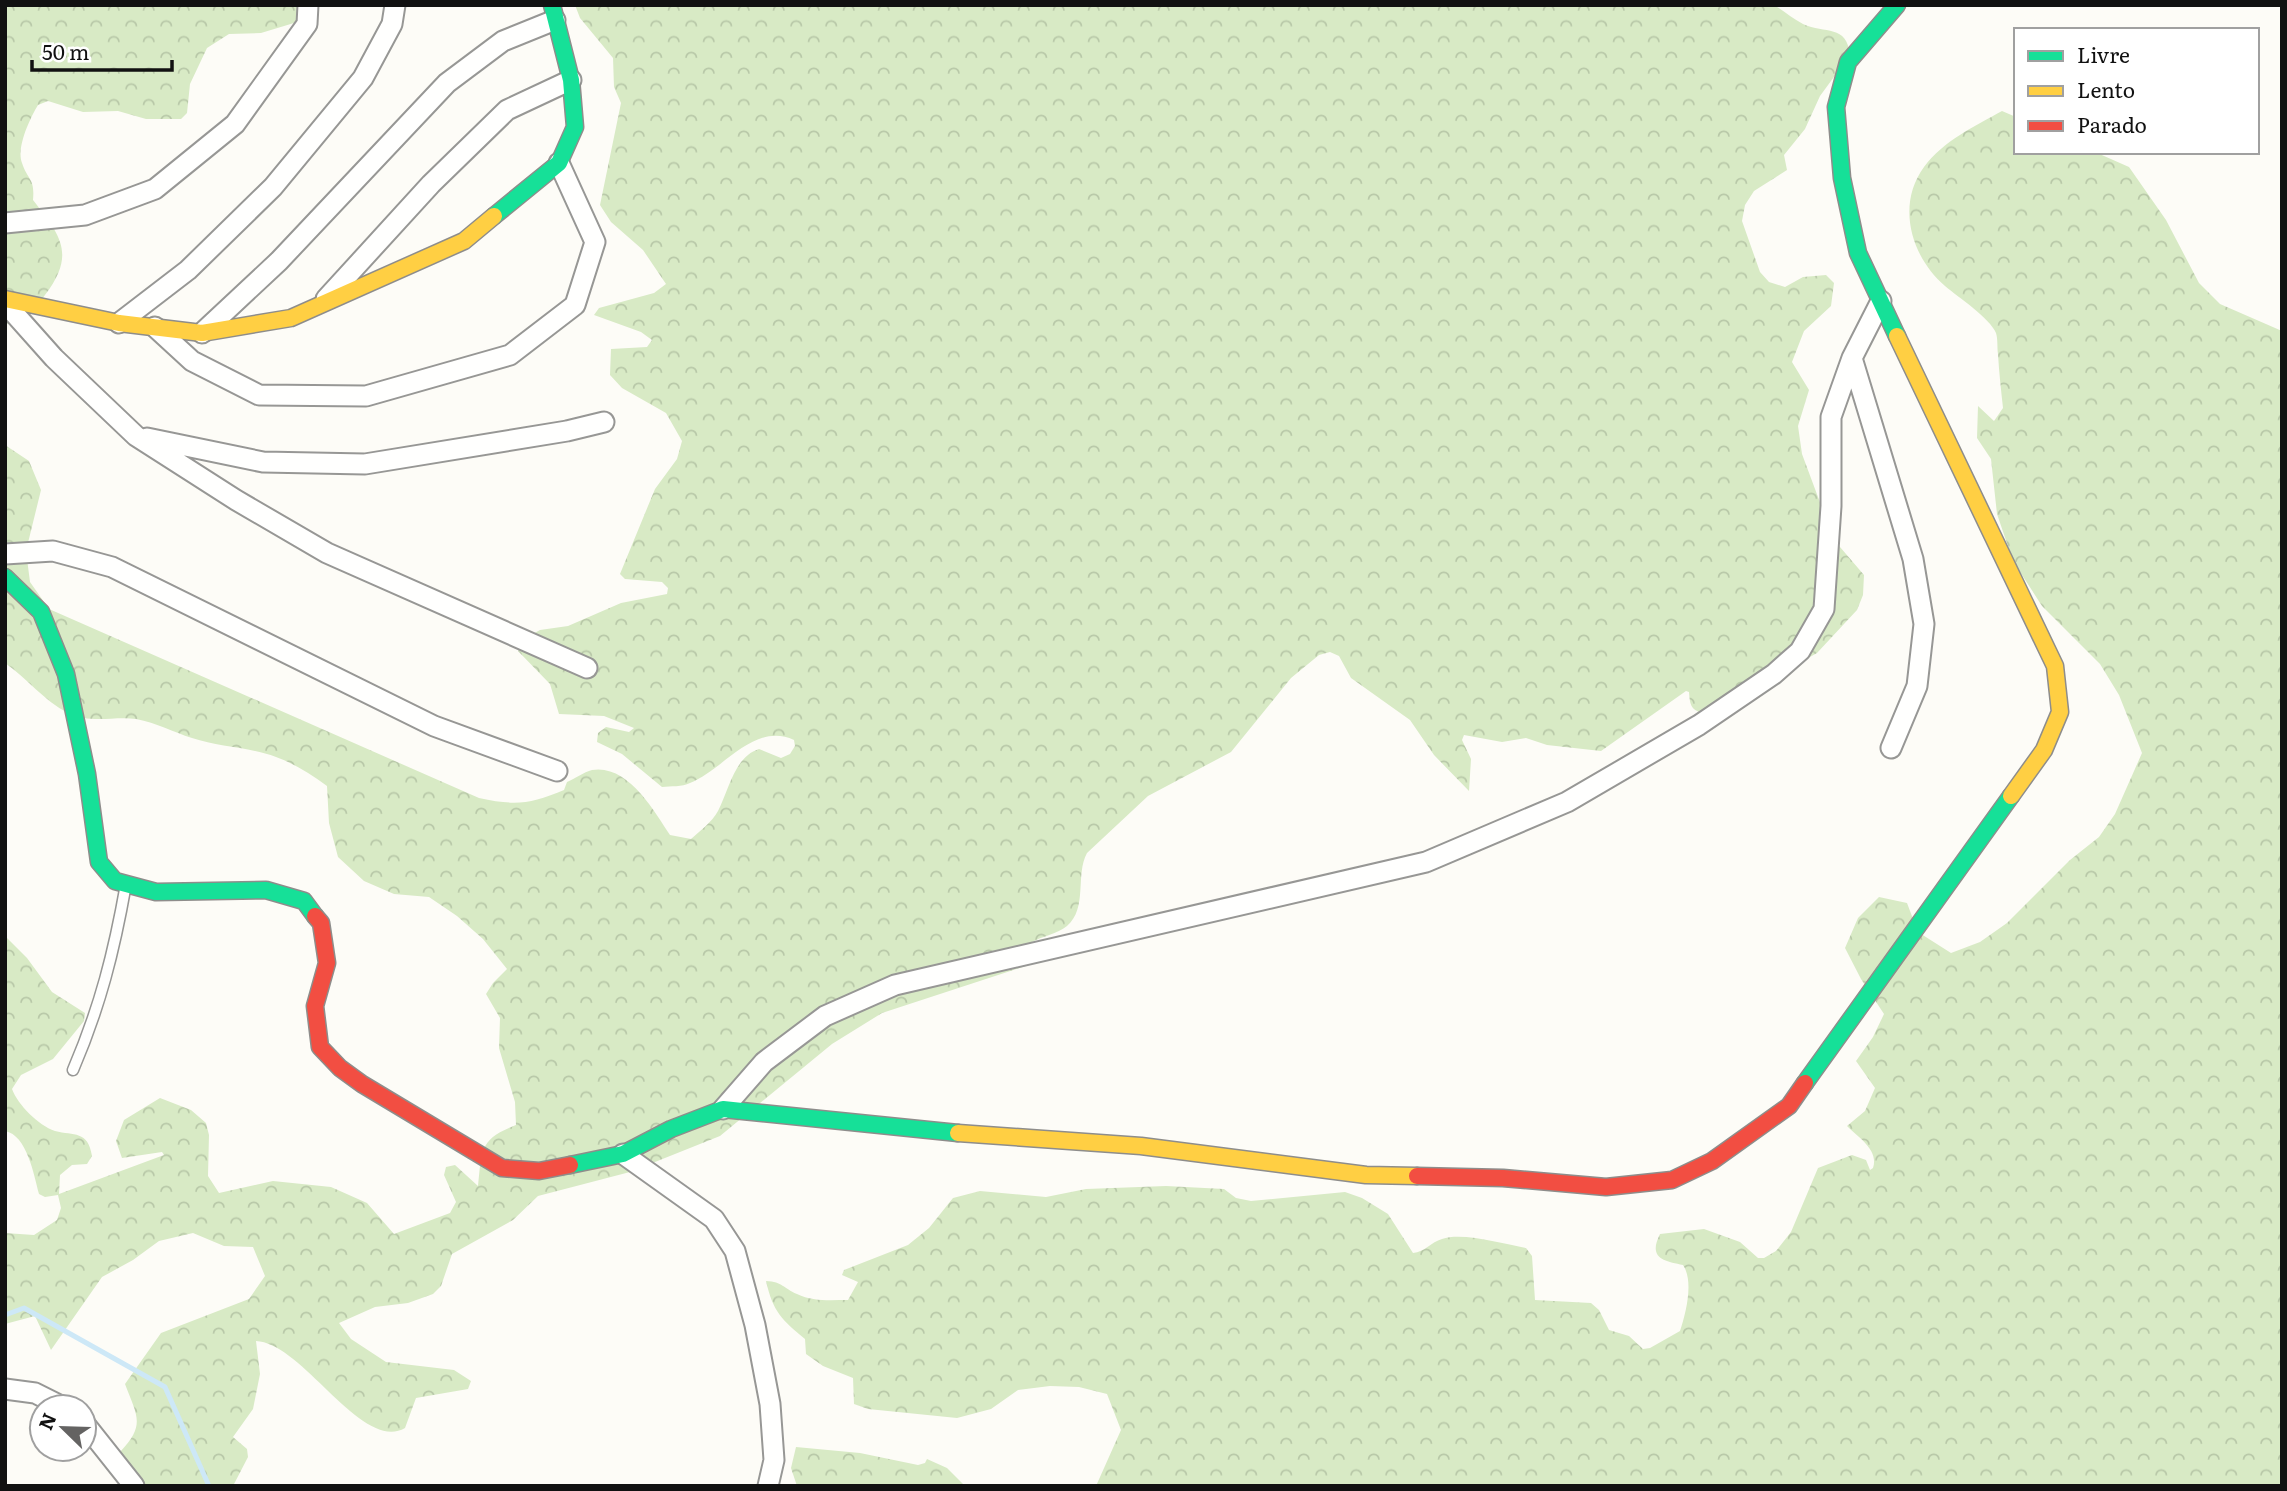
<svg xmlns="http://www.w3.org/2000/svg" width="2287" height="1491" font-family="Literata,serif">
<defs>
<pattern id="forest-crowns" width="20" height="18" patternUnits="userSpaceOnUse" patternTransform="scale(1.75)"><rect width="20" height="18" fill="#d8eac5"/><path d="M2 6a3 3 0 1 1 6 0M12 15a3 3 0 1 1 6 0" fill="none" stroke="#b8c8a8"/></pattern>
</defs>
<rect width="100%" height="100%" fill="#fdfcf7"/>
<!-- forest -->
<path fill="url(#forest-crowns)" d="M5,5H304L302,15L294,23L261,33L229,34L207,48L190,84L187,113L181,119H146L118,111L83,112L48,101L38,105C30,118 16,148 22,163C28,181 35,178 33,200C61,236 76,254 45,295C30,314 30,317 7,324H5Z
M575,5H1774C1784,11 1793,19 1803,24C1825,34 1847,24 1850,55L1820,96L1805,129L1784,155L1787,170L1754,191L1745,205L1742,221L1760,272L1769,282L1785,287L1803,277L1826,275L1834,283L1831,306L1804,331L1792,362L1809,390L1798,426L1802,454L1834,540L1864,575L1863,595L1857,610L1817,653L1749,692L1705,714C1691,710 1690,706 1689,692L1686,691L1601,751L1547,745L1526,738L1502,742L1464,735L1462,740L1471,759L1469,791L1434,755L1410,720L1351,678L1339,656L1330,652L1319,655L1291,678L1231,752L1148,796L1087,853C1075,875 1088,908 1067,926C1057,934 1043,936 1032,942C1027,945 1023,949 1018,952L1040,957L1038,962L882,1013L832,1044L720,1136L630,1172L538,1196L513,1220L452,1254L441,1286L433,1294L408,1303L375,1307L339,1323L351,1339L386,1362L454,1370L471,1381L468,1389L416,1398L405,1428C362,1453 303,1343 256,1341L260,1374L253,1409L233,1437L247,1449L248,1457L233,1486H141L120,1452C146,1425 137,1416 125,1384L161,1333L249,1299L265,1276L253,1247L224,1246L193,1233L159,1241L133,1260L102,1277L51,1350L35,1316L5,1324V1233L34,1235L57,1220L61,1208L58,1195L45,1197L39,1194C34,1175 27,1135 5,1131V936L27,958L52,992L85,1013L84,1021L53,1059L21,1075L12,1089C18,1105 38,1125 55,1131C74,1136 88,1130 92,1156L87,1164L72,1165L60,1175L59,1194L164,1155L162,1152L122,1158L116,1141L124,1120L160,1098L191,1110L206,1123L209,1135L208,1176L219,1193L273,1181L331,1187L367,1203L394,1234L450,1213L456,1202L444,1175L446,1167L455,1165L478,1186C482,1150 479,1139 516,1125L515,1102L499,1048L500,1018L486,994L493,983L507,969L483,939L457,916L429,897L394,894L364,881L338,857L329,823L327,786C311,774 295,764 276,757C249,747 219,747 192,738C173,732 157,723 136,719C114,716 90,724 68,713C44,701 27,678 5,663V445L29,461L41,490L26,551L30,582L49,609L479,798C515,806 531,804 564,790L567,782C574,779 584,772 592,770C628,764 654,811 670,835L691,839C700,831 712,822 718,811C729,790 734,757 759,749L781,758L790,754L795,746L794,740C755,721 723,770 690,783C682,787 671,786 662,787L622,754L597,742L598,733L606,727L629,732L634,728L604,716L559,714L550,684L518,651L522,640L540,630L568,626L621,603L667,594L668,588L662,582L625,579L620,574L655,489L677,459L682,441L666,413L622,388L610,375L611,349L647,347L652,340L641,332L594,315L599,308L654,293L666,284L643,250L611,222L600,205L621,103L614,87L613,58L580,18Z
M2002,111L2016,117V152H2095L2129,167L2166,220L2199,283L2220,304L2282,331V1486H1096L1121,1430L1107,1394L1079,1387L1050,1386L1018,1390L991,1409L957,1418L868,1409L854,1404L853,1378L823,1366L806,1354L805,1339C782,1320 773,1312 766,1281C783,1282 783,1288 797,1294C813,1302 831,1300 848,1300L858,1282L842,1275L844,1270L908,1245L929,1228L953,1198L980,1191L1046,1197L1086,1189L1166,1186L1224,1189L1236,1198L1251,1201L1345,1192L1362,1198L1388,1214L1413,1253C1425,1252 1431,1242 1442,1239C1463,1232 1503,1244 1526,1248L1532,1256L1535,1300L1591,1303L1599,1310L1609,1330L1629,1336L1643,1349L1650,1348L1680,1331C1686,1313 1694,1281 1683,1265C1663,1261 1648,1258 1660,1234L1704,1229L1740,1242L1758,1258H1764L1776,1251L1791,1232L1818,1168L1852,1155L1866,1160L1870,1170L1873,1168C1879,1150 1859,1138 1847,1126L1865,1111L1875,1088L1856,1061L1873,1037L1884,1014L1861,979L1845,948L1858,918L1879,897L1907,903L1918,932L1951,953L1980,942L2007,923L2070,860L2099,837L2115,814L2142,753L2119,695L2100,664L2042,606L2013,561L1997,514L1991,459L1977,438L1978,406L1994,421L2003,408C2001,390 1999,372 1998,354C1997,348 1998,339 1996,333C1990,318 1958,297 1945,286C1911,257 1896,205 1924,167C1943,141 1975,126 2002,111Z
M796,1447L860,1453L918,1465L925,1463L927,1459L947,1468L965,1486H797L791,1468Z"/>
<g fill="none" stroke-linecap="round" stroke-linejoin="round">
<!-- stream -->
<path stroke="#cde8f7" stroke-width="5" d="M5,1315L24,1308L165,1387L209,1486"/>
<!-- lane casing -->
<g stroke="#979795" stroke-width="13">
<path id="lane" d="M73,1070C100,1007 114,952 126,884"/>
</g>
<!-- street casing -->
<g stroke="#979795" stroke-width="23">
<path id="street" d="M5,223L85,215L155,189L235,124L307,24L308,5
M326,299L431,184L507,110L571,80
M5,303L54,358L136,436L236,500L327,553L587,668
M119,323L188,270L273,187L363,78L392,24L395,5
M155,327L192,361L259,395L366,396L510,355L575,305L595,242L559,163
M202,333L279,261L447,83L503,41L555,20
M1852,358L1913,559L1924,624L1917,686L1891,748
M147,438L263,462L365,464L567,431L604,422
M5,554L53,551L112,567L434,726L557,771
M723,1109L764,1062L825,1016L895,985L1426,862L1567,802L1699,725L1774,674L1800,651L1824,609L1831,506V417L1852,358L1881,301
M623,1154L714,1219L735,1251L755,1325L770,1404L774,1460L768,1486
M5,1389L35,1393L63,1407
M84,1423L134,1486"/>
</g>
<!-- fast casing -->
<g stroke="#8e8d8b" stroke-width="19">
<path id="fast" d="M1897,5L1848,62L1836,107L1842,178L1858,253L1897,336
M494,216L559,163L575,127L571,80L552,5
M5,577L41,612L66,674L87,774L99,862L115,881L156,892L266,890L304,901L315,916
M1805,1083L2011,796
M570,1165L623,1154L671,1129L723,1109L958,1133"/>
</g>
<!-- slow casing -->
<g stroke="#8e8d8b" stroke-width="19">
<path id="slow" d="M5,299L119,323L202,333L291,318L464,241L494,216
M1897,336L2055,666L2060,712L2044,750L2011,796
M958,1133L1141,1146L1366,1175L1417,1176"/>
</g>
<!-- jam casing -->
<g stroke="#8e8d8b" stroke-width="19">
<path id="jam" d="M315,916L321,923L327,963L315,1006L320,1047L340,1068L362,1084L502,1168L539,1171L570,1165
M1417,1176L1503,1178L1606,1187L1672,1180L1712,1161L1789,1106L1805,1083"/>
</g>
<!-- lane -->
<use href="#lane" stroke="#fffffe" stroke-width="10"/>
<!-- street -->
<use href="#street" stroke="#fffffe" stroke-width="19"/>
<!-- fast -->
<use href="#fast" stroke="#16e098" stroke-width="16"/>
<!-- slow -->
<use href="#slow" stroke="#ffcf43" stroke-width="16"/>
<!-- jam -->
<use href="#jam" stroke="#f24e42" stroke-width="16"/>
</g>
<!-- border -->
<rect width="2287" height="1491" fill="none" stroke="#111111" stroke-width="14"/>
<!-- legend -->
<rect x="2014" y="28" width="245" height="126" fill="#ffffff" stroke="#a0a0a0" stroke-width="2"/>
<rect x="2028" y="51" width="35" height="10" fill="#16e098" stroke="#a0a0a0" stroke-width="2"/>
<text x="2077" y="63" font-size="21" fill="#111111">Livre</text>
<rect x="2028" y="86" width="35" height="10" fill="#ffcf43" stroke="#a0a0a0" stroke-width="2"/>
<text x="2077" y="98" font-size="21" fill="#111111">Lento</text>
<rect x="2028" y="121" width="35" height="10" fill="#f24e42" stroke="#a0a0a0" stroke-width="2"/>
<text x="2077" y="133" font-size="21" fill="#111111">Parado</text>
<!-- north arrow -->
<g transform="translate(63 1428) rotate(293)"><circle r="33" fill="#ffffff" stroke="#a0a0a0" stroke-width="2"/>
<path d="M0-5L12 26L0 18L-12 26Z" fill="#646362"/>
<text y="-10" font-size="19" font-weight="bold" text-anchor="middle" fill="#111111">N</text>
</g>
<!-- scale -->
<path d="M32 60v10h140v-10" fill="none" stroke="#111111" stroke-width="3.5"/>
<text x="42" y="60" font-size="21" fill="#111111" stroke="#ffffff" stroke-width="5" paint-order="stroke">50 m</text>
</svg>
